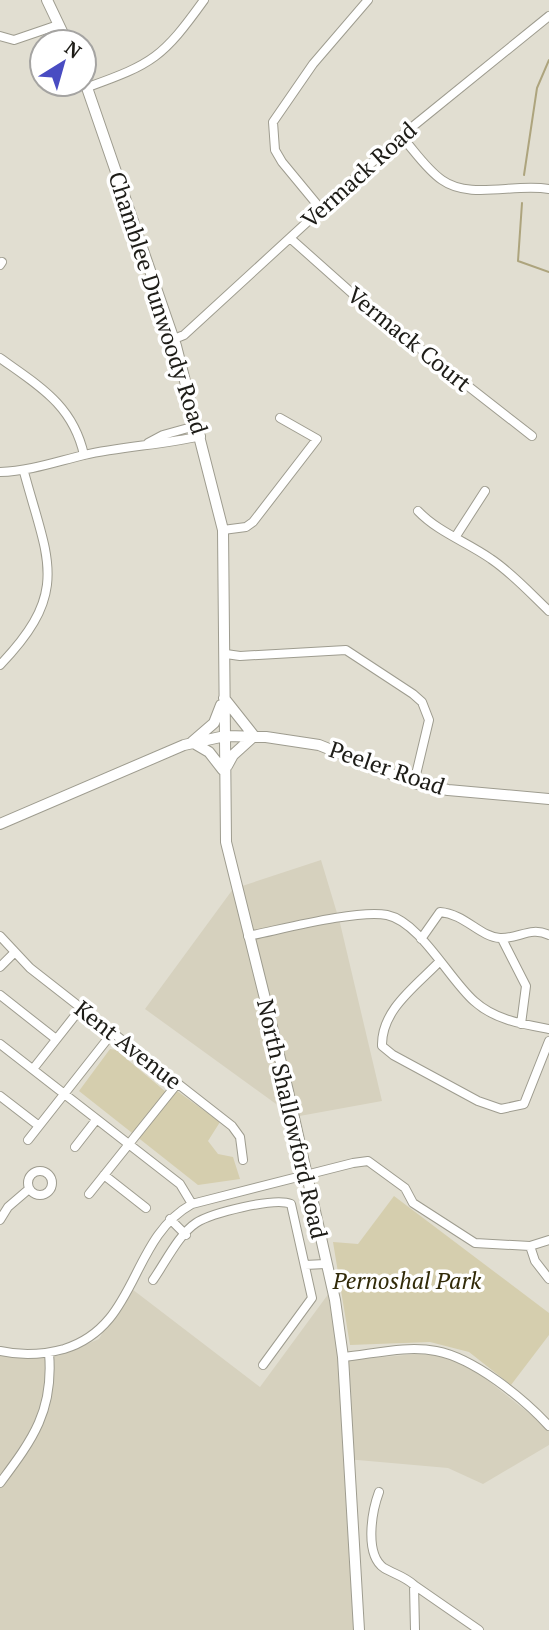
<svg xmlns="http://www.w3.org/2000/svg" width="549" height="1630" font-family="'PT Serif',serif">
<rect width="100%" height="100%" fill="#e1ded1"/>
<!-- built -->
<path fill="#d6d1be" d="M321,860L340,923L382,1101L294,1117L145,1009L233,889Z
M128,1286L260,1387L332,1289L343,1361L415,1354L457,1356L549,1429V1445L483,1484L448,1468L346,1459L355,1630H0V1350L58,1356L99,1339Z"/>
<!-- green -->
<path fill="#d5ceae" d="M110,1049L116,1050L172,1097L177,1091L220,1122L208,1141L218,1154L233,1157L240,1179L198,1185L79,1091Z
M394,1196L549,1313V1335L511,1385L469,1352L430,1342L350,1345L333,1242L358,1244Z"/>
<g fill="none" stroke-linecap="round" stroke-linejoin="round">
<!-- stream -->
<path stroke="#ada47d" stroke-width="2" d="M524,175L537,88L549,60
M522,203L518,261L549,272"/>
<!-- street casing -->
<g stroke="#9e9c8f" stroke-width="10">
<path id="street" d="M0,36L14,40L58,25
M88,87C153,64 163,57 204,0
M401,136C414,150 426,169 442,180C470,200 514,183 549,189
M320,208L282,162L275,150L273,122L313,64L368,0
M290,238L372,311L532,436
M0,265L2,262
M174,339L184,335L401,136L549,16
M0,358C39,386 73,405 84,455
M148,443L163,435L199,425
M0,472C30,471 55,462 84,455C124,446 162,445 201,436
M418,511C438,532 467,542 491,559C512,573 530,593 549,611
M223,530L246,527L253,522L317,439L280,418
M456,536L485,491
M226,654L240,656L346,650L413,694L422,702L429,720L414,783
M0,665C71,591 48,561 24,472
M0,936L30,968L232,1126L240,1137L243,1160
M248,936C279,930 358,909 387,915C420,922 449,979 474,1001C495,1020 522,1024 549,1029
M421,939L440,912C465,914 480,937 500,938C518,939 531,926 549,935
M502,939L526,986L521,1024
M439,962C416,986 381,1010 382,1046L393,1055L478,1101L501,1109L524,1104L549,1041
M0,967L15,952
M0,995L56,1039
M0,1044L180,1184L192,1204
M33,1069L81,1008
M0,1096L39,1126
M28,1140L113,1032
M75,1147L96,1120
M28 1183a12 12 0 1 1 24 0a12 12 0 1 1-24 0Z
M104,1175L146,1208
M89,1194L177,1084
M170,1219L186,1235
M0,1220L8,1207L29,1189
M530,1246L549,1240
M305,1265L325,1264
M153,1280C165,1263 179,1234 196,1223C211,1213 275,1197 291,1204L312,1298L263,1365
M0,1351C22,1356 42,1355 64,1349C139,1326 129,1239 192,1204L353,1163L368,1161L405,1188L413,1203L475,1243L530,1246L535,1261L549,1279
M343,1357C373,1354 407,1345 436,1351C474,1358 523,1398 549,1426
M0,1483C33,1439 54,1410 49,1353
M379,1492C372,1511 364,1554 384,1568C394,1574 404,1576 414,1585L415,1630
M414,1585L479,1630"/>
</g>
<!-- secondary casing -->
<g stroke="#9e9c8f" stroke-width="12">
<path id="secondary" d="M47,0L67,42
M84,79L176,346L223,530L226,842L288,1091L335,1300L343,1357L359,1630
M224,698L254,736
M221,705L214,723L192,742L209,752L223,770
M227,766L233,755L254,736
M0,824L184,745L225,736L266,737L319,745L414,783L448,790L549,799"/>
</g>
<!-- street -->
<use href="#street" stroke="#fff" stroke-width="8"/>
<!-- secondary -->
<use href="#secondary" stroke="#fff" stroke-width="10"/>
</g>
<g text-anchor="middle" stroke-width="7" stroke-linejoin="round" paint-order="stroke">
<!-- street labels -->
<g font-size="23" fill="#1d1c17" stroke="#fff">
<text transform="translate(359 175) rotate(-42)" y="8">Vermack Road</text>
<text transform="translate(158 303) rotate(72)" y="8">Chamblee Dunwoody Road</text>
<text transform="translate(409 339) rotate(39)" y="8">Vermack Court</text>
<text transform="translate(387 768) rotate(19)" y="8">Peeler Road</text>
<text transform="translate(128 1045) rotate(38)" y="8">Kent Avenue</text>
<text transform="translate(292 1119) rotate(77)" y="8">North Shallowford Road</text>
</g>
<!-- park labels -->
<g font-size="23" font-style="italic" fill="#312a08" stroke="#fff">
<text x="407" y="1289">Pernoshal Park</text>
</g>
</g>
<!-- north arrow -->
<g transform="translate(63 63) rotate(37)"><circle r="33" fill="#ffffff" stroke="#a5a4a2" stroke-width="2"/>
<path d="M0-5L12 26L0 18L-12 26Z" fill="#494cc2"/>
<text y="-10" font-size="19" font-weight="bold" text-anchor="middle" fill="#1d1c17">N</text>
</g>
</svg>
